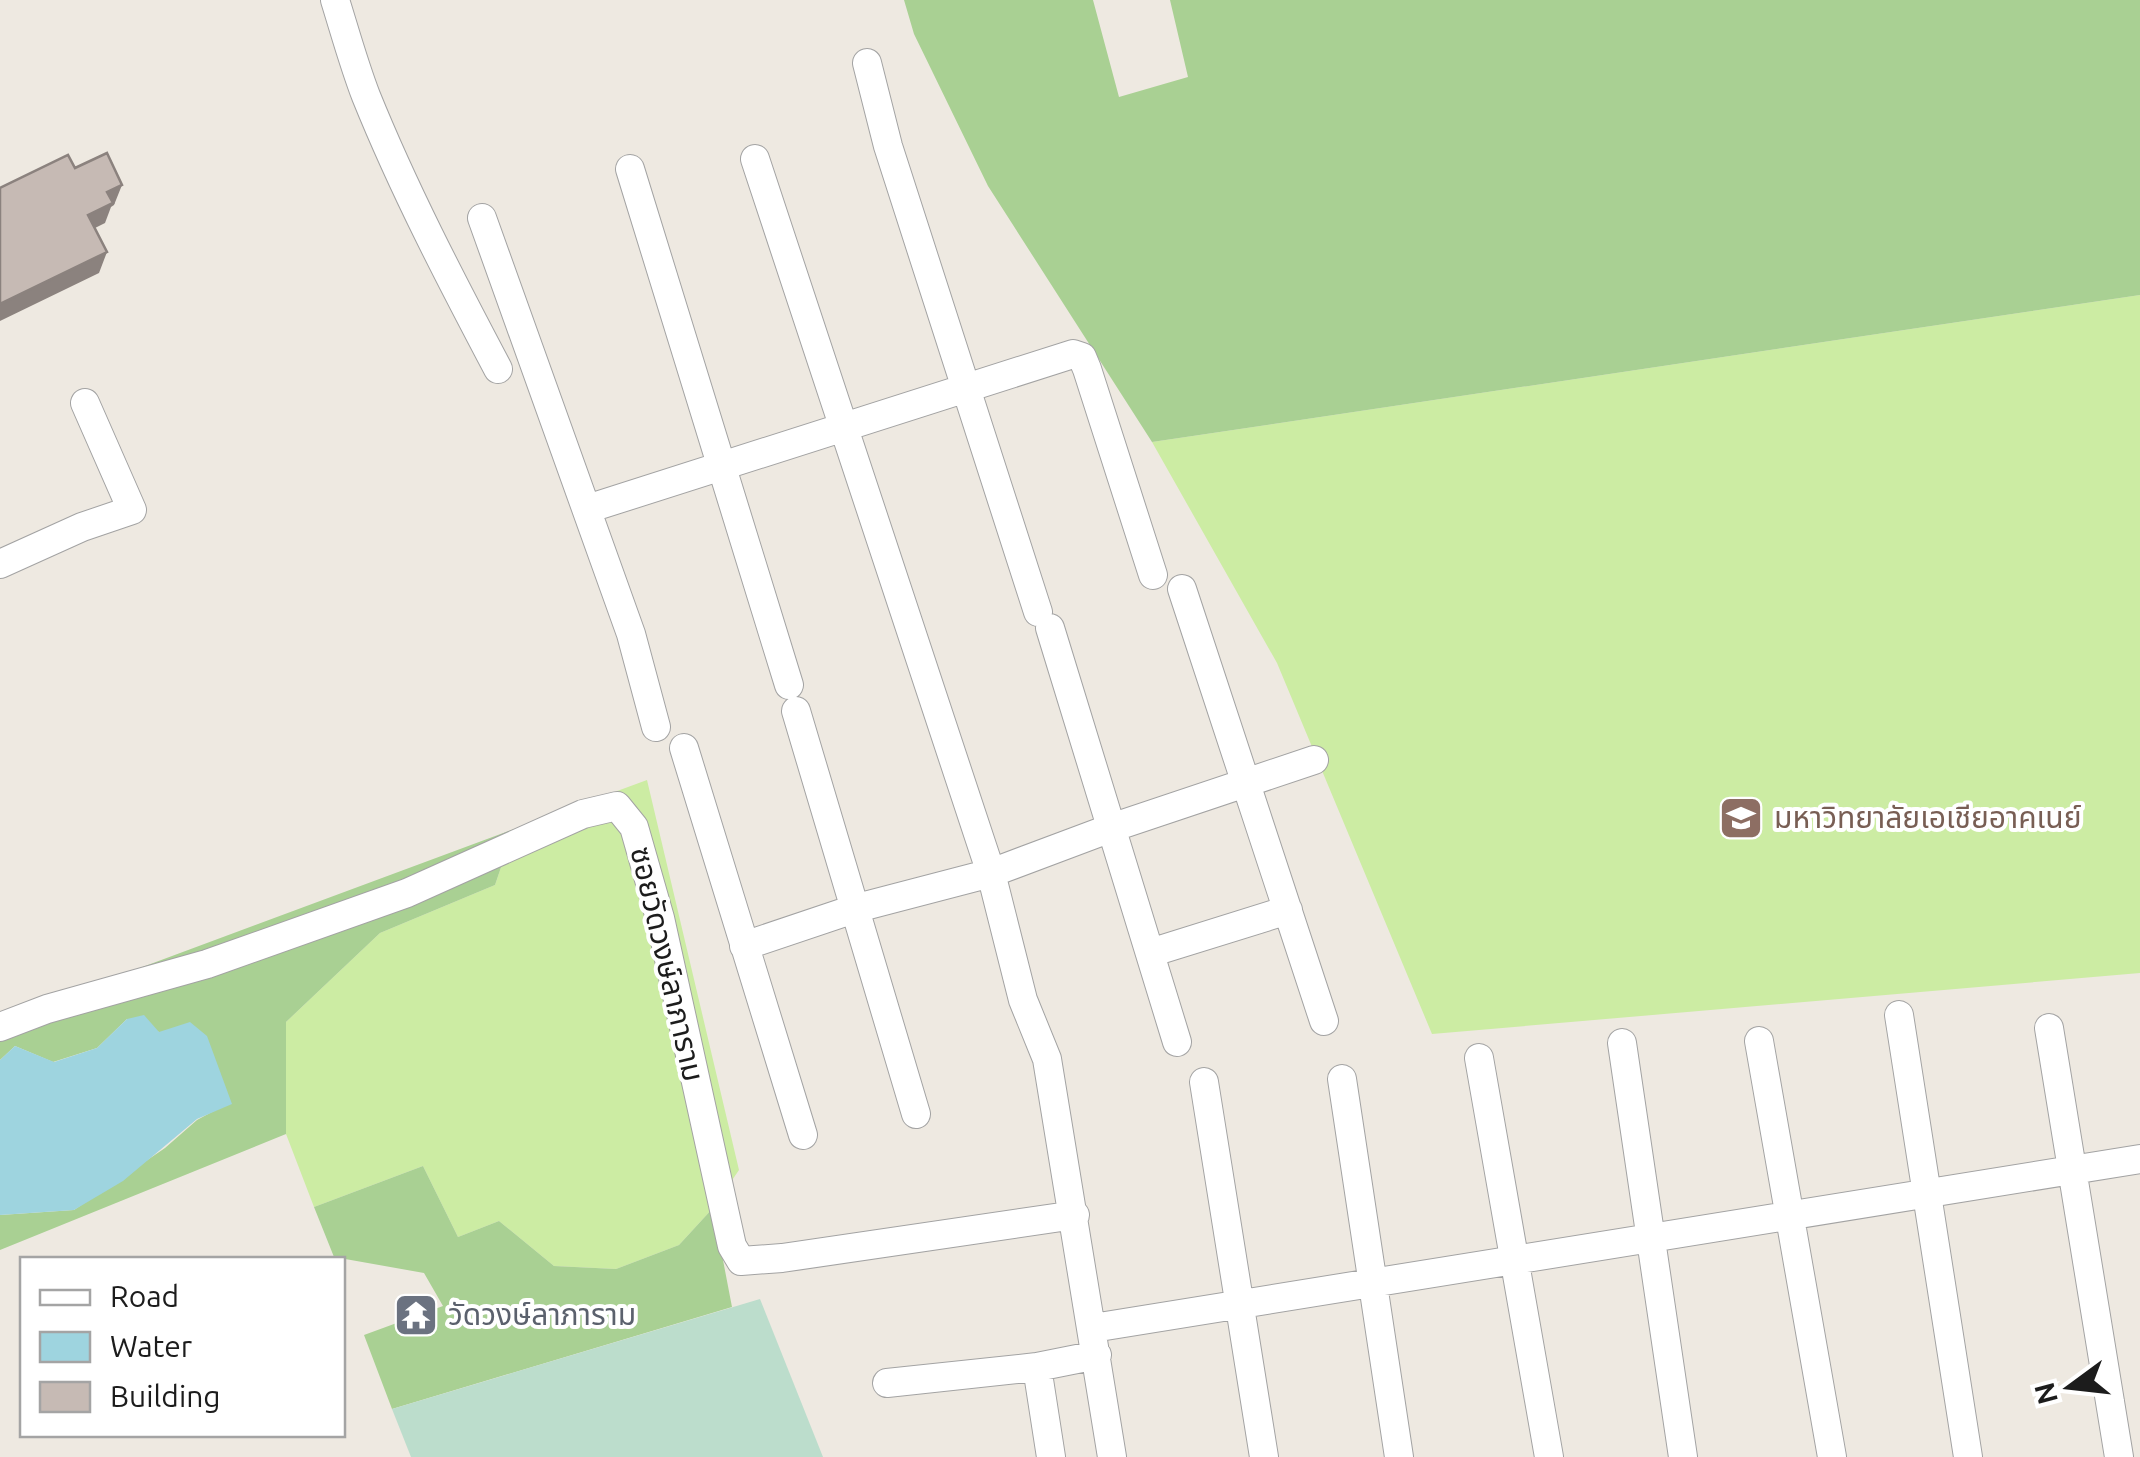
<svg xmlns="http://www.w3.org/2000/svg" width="2140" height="1457" font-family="Ubuntu,'Noto Sans Thai',sans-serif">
<rect width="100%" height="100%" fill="#eee9e1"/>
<!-- grass -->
<path fill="#cceca3" d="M2140,295V973L1432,1034L1277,663L1152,442Z
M647,780L739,1170L713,1208L679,1245L616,1269L554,1266L499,1221L458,1237L423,1166L314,1207L286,1134V1022L380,933L495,885L514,829Z"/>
<!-- forest -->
<path fill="#a9d093" d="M904,0H1093L1119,97L1188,77L1170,0H2140V295L1152,442L988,186L914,34Z
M514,829L495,885L380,933L286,1022V1134L0,1250V1215L74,1210L165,1148L197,1120L221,1107L159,1032L127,1019L97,1048L53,1062L15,1046L0,1060V1020Z
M423,1166L458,1237L499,1221L554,1266L616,1269L679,1245L713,1208L732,1307L392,1409L364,1335L443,1306L424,1273L334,1257L314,1207Z"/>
<!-- wetland -->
<path fill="#bcddcc" d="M760,1299L823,1457H411L392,1409Z"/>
<!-- water -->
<path fill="#9ed4df" d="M144,1015L159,1032L190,1022L207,1036L232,1104L197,1119L123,1181L74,1210L0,1215V1060L15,1046L54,1062L97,1048L127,1019Z"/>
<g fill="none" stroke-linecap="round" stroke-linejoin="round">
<!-- minor casing -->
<g stroke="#a3a3a3" stroke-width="30">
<path id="minor" d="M335,0C345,32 354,65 366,96C404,190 451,280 498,369
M867,63L888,146L1038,612
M755,159L991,873L1023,1000L1047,1059L1112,1457
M630,169L789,685
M482,218L631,634L656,727
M587,509L1073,354L1082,357L1087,369L1153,575
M0,564L82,527L132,510L85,403
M1182,589L1324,1021
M1050,628L1177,1042
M796,711L916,1114
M684,748L803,1135
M744,946L857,908L991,873L1111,828L1314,760
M1150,953L1288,910
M1899,1015L1968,1457
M0,1027L47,1009L207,964L407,893L583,814L617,806L634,827L660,918L732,1246L741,1261L782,1258L1075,1215
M2049,1028L2119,1457
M1759,1041L1832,1457
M1622,1043L1683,1457
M1479,1058L1549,1457
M1342,1079L1399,1457
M1204,1082L1264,1457
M1093,1328L2140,1159
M1037,1367L1051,1457
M887,1383L1037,1367L1097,1355"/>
</g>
<!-- minor -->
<use href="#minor" stroke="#fff" stroke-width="28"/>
</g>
<!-- shaded-wall -->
<path fill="#8b827e" d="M122,185L114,205L111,207L105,223L81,235L88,215L107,192Z
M107,252L99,273L0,321V304Z"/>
<!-- building -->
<path fill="#c6bab4" stroke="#8b827e" stroke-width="2.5" d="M107,153L122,185L107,192L113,203L88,215L107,252L0,304V188L68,155L75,168Z"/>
<!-- icons -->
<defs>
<g id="university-square" transform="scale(2.25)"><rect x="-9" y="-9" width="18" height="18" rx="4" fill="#8d6e63" stroke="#fff"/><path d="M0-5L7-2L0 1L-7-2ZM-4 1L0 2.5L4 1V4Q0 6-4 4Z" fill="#fff"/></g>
<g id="temple-square" transform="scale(2.25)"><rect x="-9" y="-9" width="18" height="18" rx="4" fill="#6b7280" stroke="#fff"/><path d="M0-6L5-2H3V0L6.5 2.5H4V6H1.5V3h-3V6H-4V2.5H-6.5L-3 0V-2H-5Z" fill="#fff"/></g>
</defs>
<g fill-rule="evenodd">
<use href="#university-square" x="1741" y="818"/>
<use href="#temple-square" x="416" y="1315"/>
</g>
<g text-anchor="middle" stroke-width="8" stroke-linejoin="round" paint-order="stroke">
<!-- education labels -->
<g font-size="30" fill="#785e54" stroke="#fff" text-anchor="start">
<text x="1774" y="828">มหาวิทยาลัยเอเชียอาคเนย์</text>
</g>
<!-- street labels -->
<g font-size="30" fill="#1c1c1c" stroke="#fff">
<text transform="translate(667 964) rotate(77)" y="10">ซอยวัดวงษ์ลาภาราม</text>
</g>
<!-- worship labels -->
<g font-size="30" fill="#5b616d" stroke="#fff" text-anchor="start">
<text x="448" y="1325">วัดวงษ์ลาภาราม</text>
</g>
</g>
<!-- legend -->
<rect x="20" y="1257" width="325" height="180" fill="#ffffff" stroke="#a4a4a4" stroke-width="2.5"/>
<rect x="40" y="1290" width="50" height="15" fill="#ffffff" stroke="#a4a4a4" stroke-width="2.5"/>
<text x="110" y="1307" font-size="30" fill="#1c1c1c">Road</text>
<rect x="40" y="1332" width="50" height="30" fill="#9ed4df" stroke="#a4a4a4" stroke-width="2.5"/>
<text x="110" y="1357" font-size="30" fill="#1c1c1c">Water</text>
<rect x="40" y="1382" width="50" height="30" fill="#c6bab4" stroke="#a4a4a4" stroke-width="2.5"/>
<text x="110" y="1407" font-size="30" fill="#1c1c1c">Building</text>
<!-- north arrow -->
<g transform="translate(2070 1387) rotate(255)" stroke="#ffffff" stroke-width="8" paint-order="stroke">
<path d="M0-8L18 38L0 25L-18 38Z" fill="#1c1c1c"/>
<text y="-15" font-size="28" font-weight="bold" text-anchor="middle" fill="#1c1c1c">N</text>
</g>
</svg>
